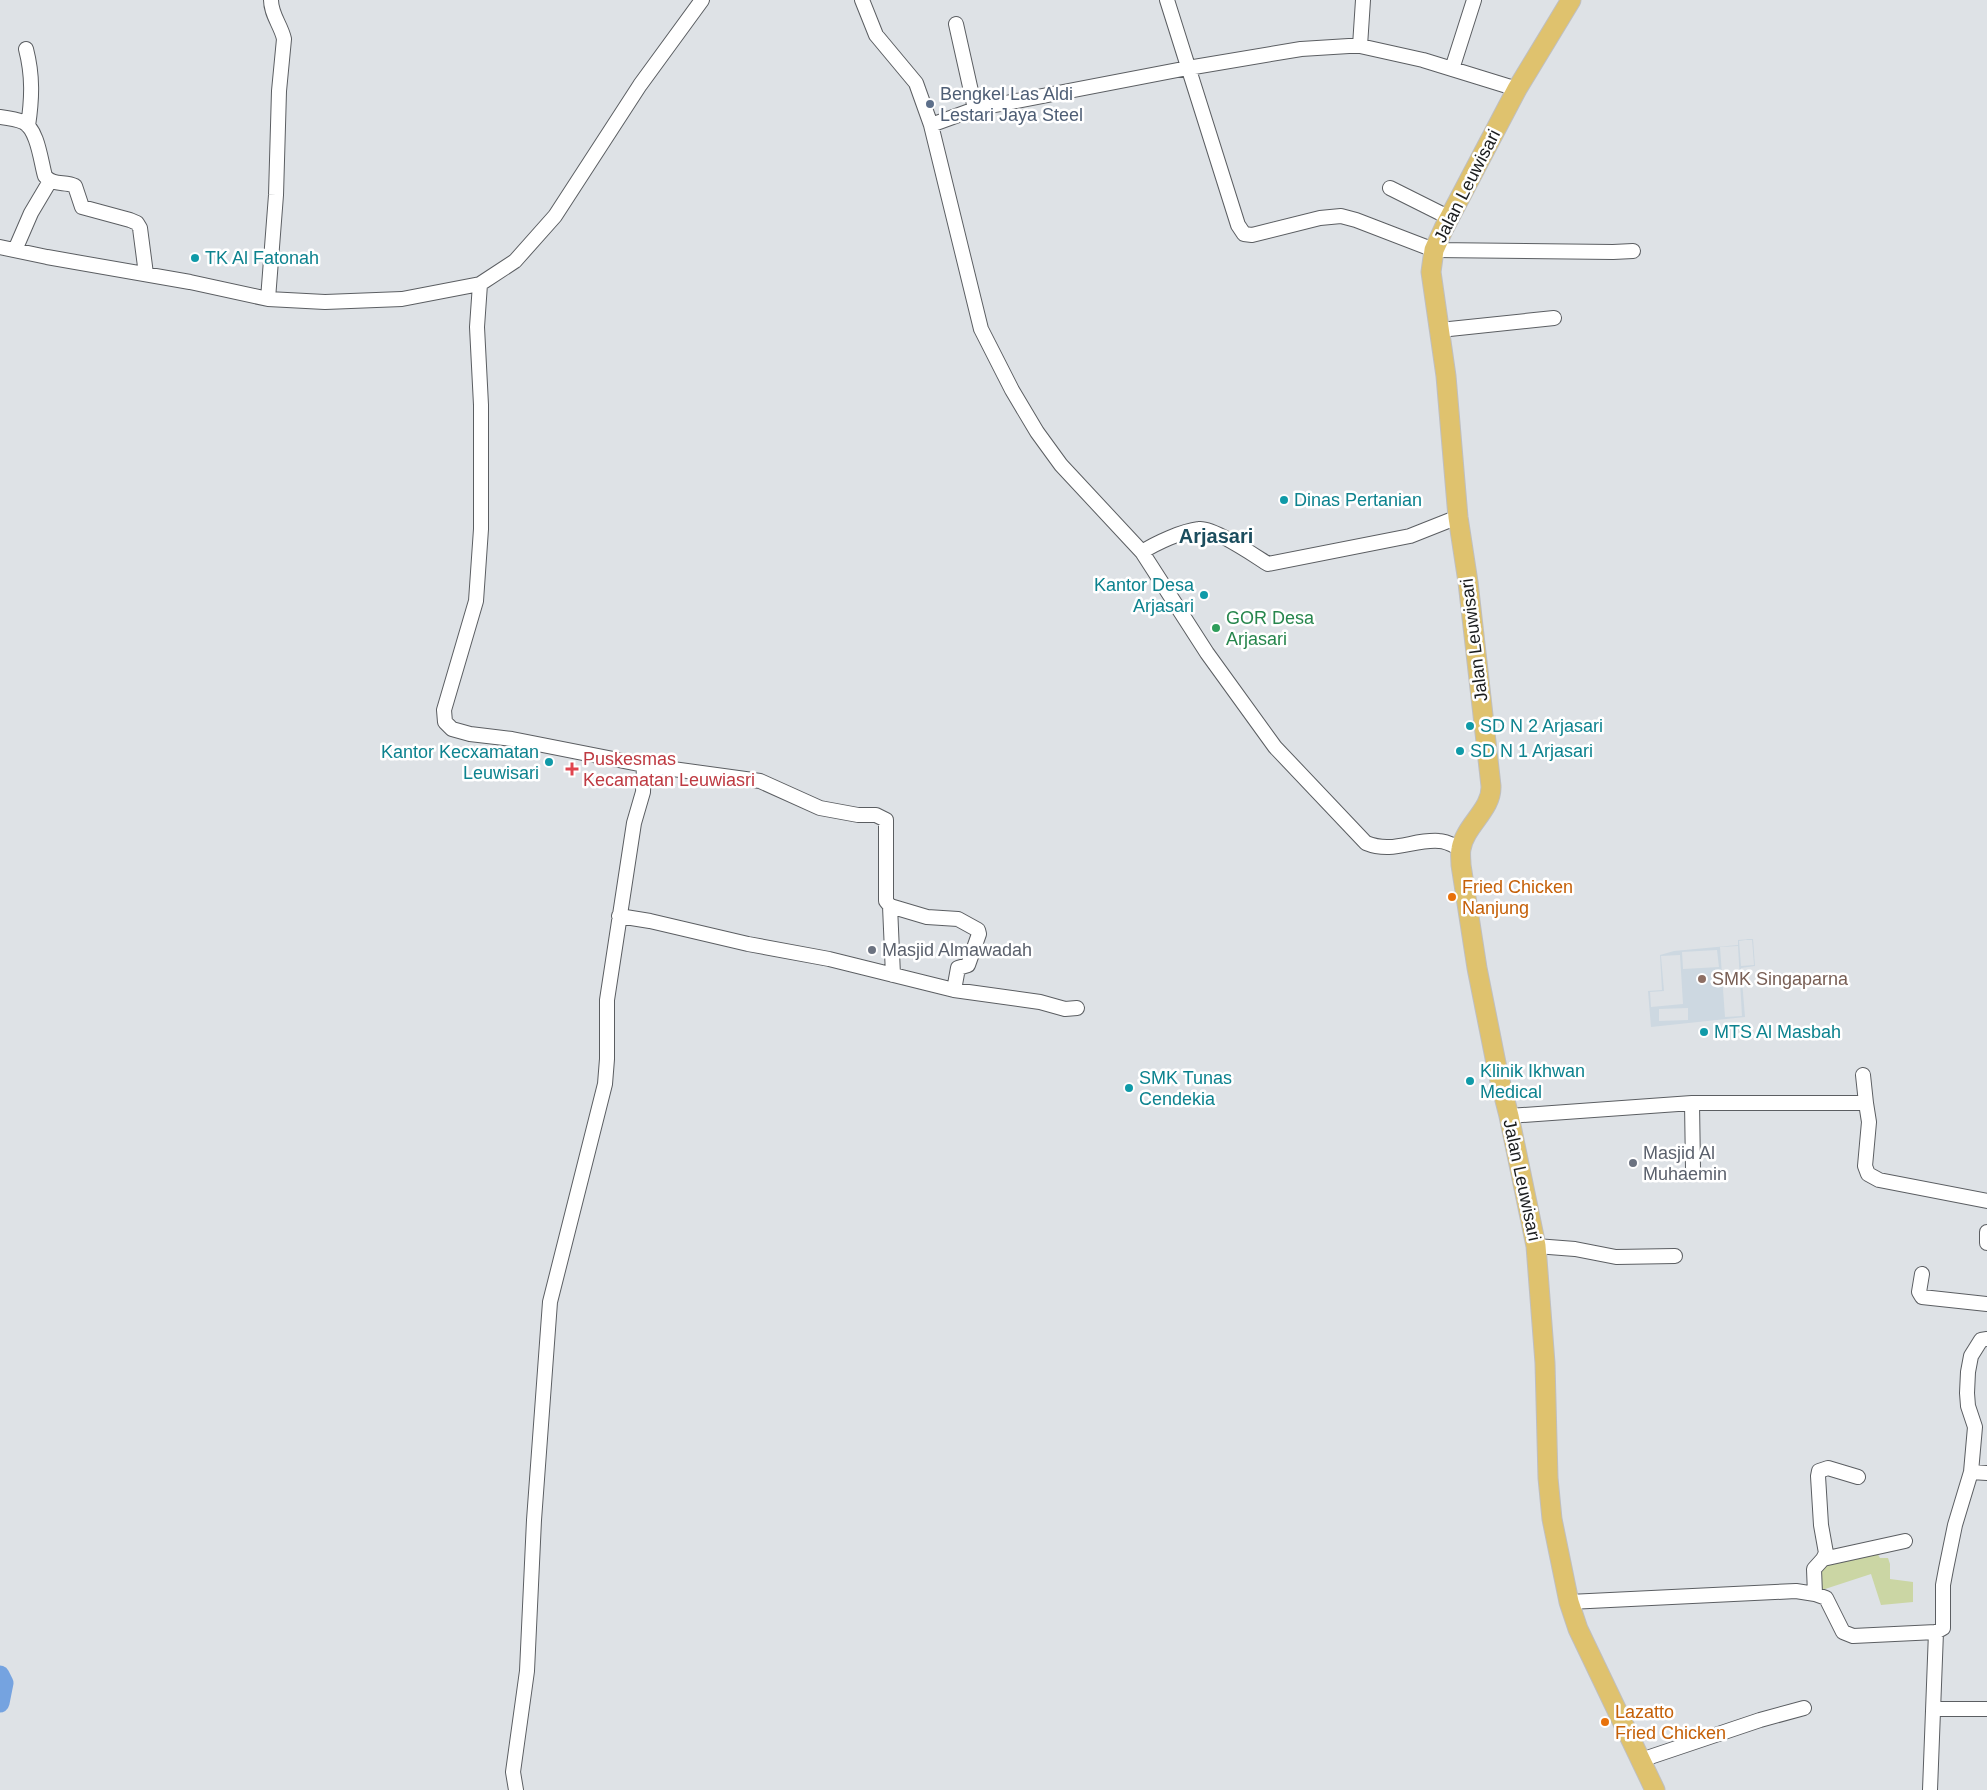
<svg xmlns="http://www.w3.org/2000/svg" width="1987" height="1790" font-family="Arial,sans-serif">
<rect width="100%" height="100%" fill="#dee2e6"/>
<!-- built -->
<path fill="#cdd8e1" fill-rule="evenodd" d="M1753,939L1755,966L1741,968L1745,1017L1651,1027L1648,991L1662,990L1660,955L1674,951L1738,945V940ZM1752,939L1754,965L1741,966L1739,941ZM1738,946L1742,1016L1725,1017L1720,947ZM1717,950L1719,967L1683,969L1682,952ZM1680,955L1683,1004L1651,1007L1650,992L1664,991L1661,956ZM1688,1008V1020L1659,1021V1009Z"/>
<!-- green -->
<path fill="#cbd6a4" d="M1875,1549L1880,1558H1888L1890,1564V1579L1913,1582V1602L1881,1605L1871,1574L1822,1590L1819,1587V1568Z"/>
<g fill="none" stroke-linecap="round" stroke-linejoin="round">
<!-- river -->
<path stroke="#75a3e0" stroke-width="19" d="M0,1675L4,1683L0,1703"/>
<!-- minor casing -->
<g stroke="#5b5e62" stroke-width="16">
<path id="minor" d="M862,0L876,35L916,83L931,125L981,329L1012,390L1037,432L1061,465L1142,552L1207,653L1275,747L1366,843C1393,854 1413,839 1439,841C1447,841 1454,846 1461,849
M1167,0L1238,225L1244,234L1252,235L1320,218L1341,216L1356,220L1434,250L1613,252L1633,251
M956,24L975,109
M1360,46L1363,0
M26,49C33,76 32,99 28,126
M1452,69L1474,0
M0,117C8,118 16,119 23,122C38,129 41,163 45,176C53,186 65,181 75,186L82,207L130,220L137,223L140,228L146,274
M931,125L975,109L1188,68L1301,49L1349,46H1360L1423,60L1517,89
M1390,188L1450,218
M0,247L47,257L190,282L268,299L325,302L402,299L480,284L515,261L555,216L640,85L702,0
M15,250L31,213L50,181
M480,284L477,327L481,405V529L476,601L444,710L445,722L452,729L470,734L512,739L644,765
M268,299L276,195L279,91L284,39C281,25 271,15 271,0
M1440,330L1554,318
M1142,552C1156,543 1182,531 1199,529C1213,527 1255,556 1268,564L1410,536L1458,517
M890,906L893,975
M619,916L650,921L748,944L829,959L954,990L1040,1002L1065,1009L1077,1008
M1863,1075L1866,1103
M1692,1103L1693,1168
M1509,1116L1692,1103H1866L1869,1122L1865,1166L1868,1174L1879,1180L1987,1201
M1987,1232V1243
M1536,1246L1575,1249L1616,1257L1675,1256
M1922,1274L1919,1292L1922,1297L1987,1304
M1971,1472L1987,1473
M1823,1559L1905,1541
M1815,1594L1814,1569L1823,1559L1826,1553L1821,1525L1818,1476L1819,1471L1828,1468L1858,1477
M1569,1602L1796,1591L1815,1594L1826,1598L1843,1632L1853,1636L1936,1632L1930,1790
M1936,1632L1943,1628V1585L1946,1569L1955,1525L1971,1472L1975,1427L1968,1406L1967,1393L1968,1372L1971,1356L1981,1340L1987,1339
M1934,1709H1987
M1641,1760L1760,1720L1804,1708
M516,1790L513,1772L527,1671L534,1520L550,1302L605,1084L607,1059V1000L634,823L643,792L644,765L760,781L820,808L858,815H876L886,820V901L890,906L927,917L958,919L978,930L979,934L968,965L958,968L954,990"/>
</g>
<!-- major casing -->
<g stroke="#bfbfc0" stroke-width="21">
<path id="major" d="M1571,0L1517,89L1444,228L1434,250L1431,272L1446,376L1458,517L1468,582L1491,786C1492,810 1465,825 1461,849C1460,854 1461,860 1461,865L1477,968L1498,1073L1509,1116L1536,1246L1545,1363L1548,1478L1552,1519L1569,1602L1578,1629L1655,1790"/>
</g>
<!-- minor -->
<use href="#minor" stroke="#fff" stroke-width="14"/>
<!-- major -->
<use href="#major" stroke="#dfc26e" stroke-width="19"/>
</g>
<!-- markers -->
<circle fill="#5c6f8a" stroke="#fff" stroke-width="2" cx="930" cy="104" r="5"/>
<g fill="#0f9aa8" stroke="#fff" stroke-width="2">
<circle cx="195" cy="258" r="5"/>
<circle cx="1284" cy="500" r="5"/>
<circle cx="1204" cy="595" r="5"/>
<circle cx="1470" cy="726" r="5"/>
<circle cx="1460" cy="751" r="5"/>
<circle cx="549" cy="762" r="5"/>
<circle cx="1704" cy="1032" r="5"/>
<circle cx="1470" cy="1081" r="5"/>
<circle cx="1129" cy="1088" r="5"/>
</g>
<circle fill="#2e9e5b" stroke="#fff" stroke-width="2" cx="1216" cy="628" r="5"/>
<path fill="#e0444e" stroke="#fff" stroke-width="2" d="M569.5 761.5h5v5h5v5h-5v5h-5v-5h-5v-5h5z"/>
<g fill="#e8710a" stroke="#fff" stroke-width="2">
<circle cx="1452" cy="897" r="5"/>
<circle cx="1605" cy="1722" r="5"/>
</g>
<g fill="#6b7280" stroke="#fff" stroke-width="2">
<circle cx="872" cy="950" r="5"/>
<circle cx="1633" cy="1163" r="5"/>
</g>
<circle fill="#8d6e63" stroke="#fff" stroke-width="2" cx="1702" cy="979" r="5"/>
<g text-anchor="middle" stroke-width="5" stroke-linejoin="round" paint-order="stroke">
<!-- service labels -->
<g font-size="18" fill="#4e5e75" stroke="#fff" text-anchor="start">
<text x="940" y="100">Bengkel Las Aldi<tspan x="940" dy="21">Lestari Jaya Steel</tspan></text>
</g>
<!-- street labels -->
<g font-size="18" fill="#1a1c1d" stroke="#fff">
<text transform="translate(1467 186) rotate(-63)" y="6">Jalan Leuwisari</text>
<text transform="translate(1474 640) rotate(-97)" y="6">Jalan Leuwisari</text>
<text transform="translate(1522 1180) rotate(78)" y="6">Jalan Leuwisari</text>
</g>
<!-- culture labels -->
<g font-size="18" fill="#0d838f" stroke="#fff" text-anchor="start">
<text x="205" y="264">TK Al Fatonah</text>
<text x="1294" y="506">Dinas Pertanian</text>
<text x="1194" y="591" text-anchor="end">Kantor Desa<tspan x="1194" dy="21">Arjasari</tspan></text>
<text x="1480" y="732">SD N 2 Arjasari</text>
<text x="1470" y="757">SD N 1 Arjasari</text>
<text x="539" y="758" text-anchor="end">Kantor Kecxamatan<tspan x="539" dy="21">Leuwisari</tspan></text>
<text x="1714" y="1038">MTS Al Masbah</text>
<text x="1480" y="1077">Klinik Ikhwan<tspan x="1480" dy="21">Medical</tspan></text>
<text x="1139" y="1084">SMK Tunas<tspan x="1139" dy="21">Cendekia</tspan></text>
</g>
<!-- leisure labels -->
<g font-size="18" fill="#27864d" stroke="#fff" text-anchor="start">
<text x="1226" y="624">GOR Desa<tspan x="1226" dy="21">Arjasari</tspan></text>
</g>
<!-- health labels -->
<g font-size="18" fill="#be3a42" stroke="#fff" text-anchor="start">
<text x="583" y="765">Puskesmas<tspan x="583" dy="21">Kecamatan Leuwiasri</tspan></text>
</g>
<!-- food labels -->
<g font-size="18" fill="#c56008" stroke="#fff" text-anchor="start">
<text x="1462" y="893">Fried Chicken<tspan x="1462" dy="21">Nanjung</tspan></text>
<text x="1615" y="1718">Lazatto<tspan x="1615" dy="21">Fried Chicken</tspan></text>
</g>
<!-- worship labels -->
<g font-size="18" fill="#5b616d" stroke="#fff" text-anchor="start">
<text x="882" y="956">Masjid Almawadah</text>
<text x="1643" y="1159">Masjid Al<tspan x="1643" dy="21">Muhaemin</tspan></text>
</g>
<!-- education labels -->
<g font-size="18" fill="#785e54" stroke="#fff" text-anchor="start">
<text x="1712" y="985">SMK Singaparna</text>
</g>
<!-- quarter labels -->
<g font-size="20" font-weight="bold" fill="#1b4d5e" stroke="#fff">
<text x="1216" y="543">Arjasari</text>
</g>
</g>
</svg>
